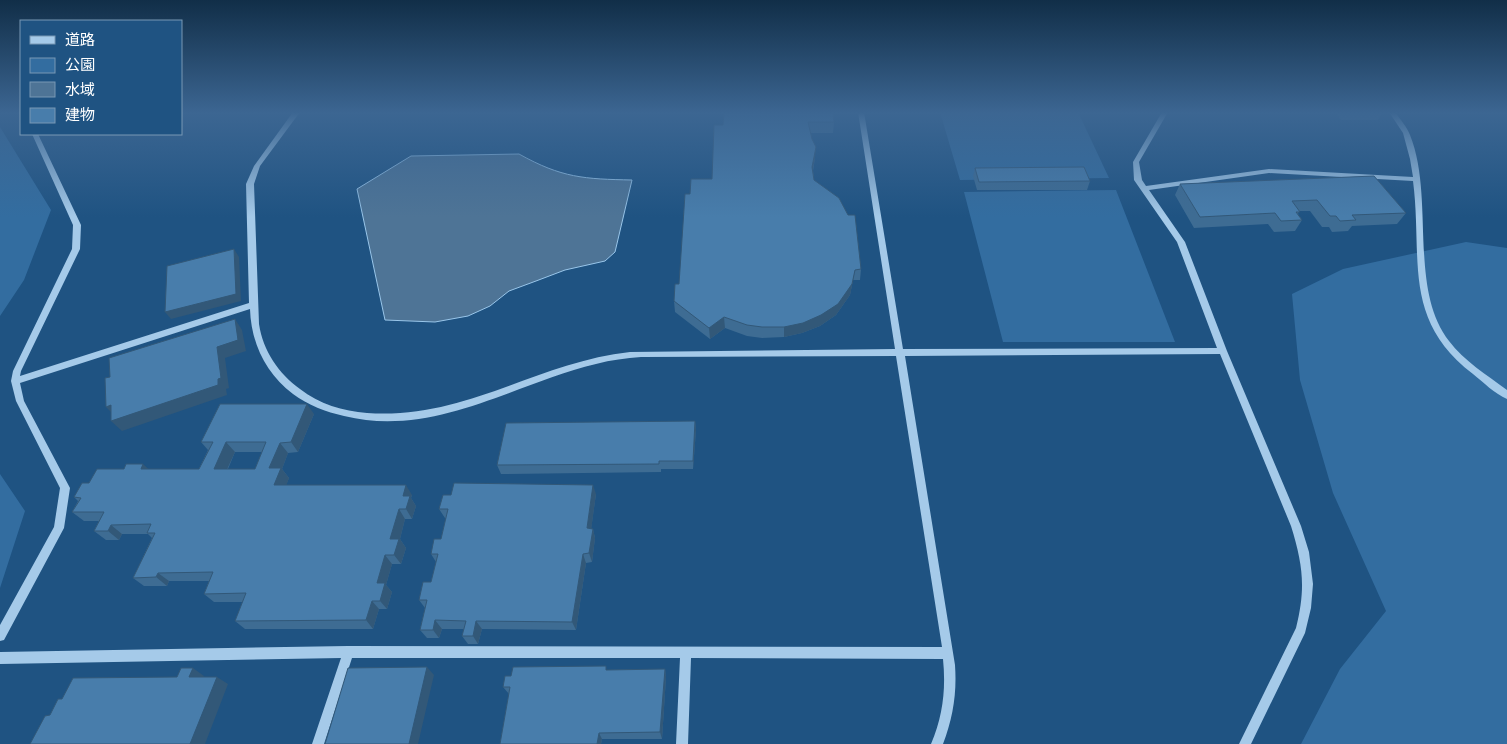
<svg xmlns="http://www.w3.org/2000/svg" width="1507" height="744" font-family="Raleway,'Noto Sans JP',sans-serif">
<rect width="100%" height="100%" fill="#1f5382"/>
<!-- green -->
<path fill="#336da0" d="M940,112H1078L1109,178L960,180Z
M0,127L51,210L24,280L0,316Z
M1116,190L1175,342H1003L964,192Z
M1466,242L1507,248V744H1301L1340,669L1386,611L1333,493L1300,380L1292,294L1343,269Z
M0,474L25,511L0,588Z"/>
<!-- water -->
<path fill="#4e7496" stroke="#99c6ea" d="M519,154C562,178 584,179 632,180L615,252L605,261L565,270L536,281L509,291L490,306L468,316L435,322L385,320L357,189L411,156Z"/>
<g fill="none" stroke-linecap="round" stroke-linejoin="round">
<!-- minor -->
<path fill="#a5cae9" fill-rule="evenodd" d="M293,112H300L260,166L254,184L259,324C263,351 279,374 300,389C319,404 343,411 367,413C465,420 537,362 630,352L895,349L858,112H864L903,349L1217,348L1177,242L1134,180L1133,162L1162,112H1168L1139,162L1142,180L1146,186L1269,169L1413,177L1410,159L1403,133L1389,112H1395C1400,119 1407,127 1410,135C1435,197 1408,288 1449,341C1464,361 1487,375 1507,390V399C1495,394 1483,382 1473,374C1401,319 1423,258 1413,181L1269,173L1149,190L1185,242L1227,351L1301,526L1309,552L1313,584L1311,608L1305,633L1251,744H1239L1296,628C1306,588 1303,565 1291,526L1220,354L905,356L955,665C957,693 953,718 943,744H931C943,716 946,689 943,659L691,658L688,744H676L680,658H352L324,744H312L341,658L0,664V652L348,646L942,647L896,356L641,357C626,358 611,360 596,364C513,384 434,438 344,416C326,412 308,405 293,394C266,374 251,343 250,309L20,383L24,401L70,488L64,528L4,640L0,641V625L54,527L60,488L16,401L11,381L13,371L72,249L73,225L32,134H38L81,225L80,249L21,371L20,376L249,303L246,184L254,166Z"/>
</g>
<!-- wall -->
<path fill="#3e6c93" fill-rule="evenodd" d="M724,112L834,122L833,133H810L815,158L813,171L814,180L861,269L860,280H853L850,295L836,315L820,326L802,333L784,337L762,338L747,336L725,328L710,339L675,312L674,301L679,284L690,194L712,179L723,125Z
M1335,112H1383L1378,120H1341Z
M975,168L1090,181L1087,190H977L973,176Z
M1374,176L1406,213L1397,224L1352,226L1348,231L1332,232L1329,227H1322L1310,211H1299L1298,214L1302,220L1295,231L1274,232L1268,224L1194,228L1175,195L1180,184Z
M314,414L298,452L288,453L282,469L289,478L286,485L412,495L411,498L416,506L412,519H405L400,539L406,548L401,564H392L386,585L392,592L387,609H379L373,629H245L235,621L243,602H214L204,594L209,581H169L167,586H144L133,578L152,538L148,534H122L119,540H106L94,531L99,521H84L72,512L78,501L74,497L89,483L148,469H199L208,450L201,442ZM235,452H262L255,469H228Z
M695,421L696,430L693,469H661V472L501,474L497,465Z
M596,494L591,529H593L595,538L592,562L586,563L576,630L482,629L478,644H468L462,636L464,629H442L439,638H427L420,630L425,608L419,600L431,582L436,562L431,554L441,539L446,518H445L439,509Z
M665,669L666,677L662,739H602L601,744H500L509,694L503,687L607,670Z"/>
<!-- shaded-wall -->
<path fill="#325878" d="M816,147L815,158L811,178L812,167Z
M234,249L239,257L241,301L171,319L165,312Z
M855,270L850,295L836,315L820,326L802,333L784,337V327Z
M724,317L725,328L710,339L709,328Z
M235,319L242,330L246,351L225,358L229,388L226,389L227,395L122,431L111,421L217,347Z
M307,404L314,414L298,452L291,442Z
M111,405L116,417L106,407Z
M695,421L696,430L693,469V461Z
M226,442L235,452L223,478L214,469Z
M280,443L288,453L282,469L289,478L283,495L274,485L269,468Z
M143,464L154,474L141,469Z
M406,485L412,495L411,498L416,506L412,519L406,509L403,496Z
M593,485L596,494L590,538L587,528Z
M399,509L405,519L400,539L406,548L401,564L394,555L390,539Z
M111,525L122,534L119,540L108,531Z
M593,529L595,538L592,562L589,553Z
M583,554L586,563L576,630L572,622Z
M385,555L392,564L386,585L392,592L387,609L380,601L377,583Z
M158,573L169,581L167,586L156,577Z
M372,601L379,609L373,629L366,620Z
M435,620L442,629L439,638L433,630Z
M476,621L482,629L478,644L473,636Z
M427,667L434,675L418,744H409Z
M193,668L204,676L200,684L189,677Z
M665,669L666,677L662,739L660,732Z
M217,677L228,684L205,744H190Z
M599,733L602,739L601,744H597Z"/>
<!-- building -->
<path fill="#487dab" stroke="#325878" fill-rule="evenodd" d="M724,112H833L834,122H808L812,139L816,147L812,167L814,180L839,198L848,215H855L861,269L855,270L852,284L838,304L821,315L803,323L784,327H762L747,325L724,317L709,328L674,301L675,284H679L685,194H690L691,179H712L714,125H723Z
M1084,167L1090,181L979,182L975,168Z
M1374,176L1406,213L1352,215L1356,220L1340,221L1336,216H1330L1317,200L1292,201L1300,212H1296L1302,220L1281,221L1275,213L1200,217L1180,184Z
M234,249L236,294L165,312L167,266Z
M235,319L238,340L217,347L221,378L218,379V385L111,421V405L106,407L105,378L110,377L109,358Z
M220,404H307L291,442L280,443L269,468H281L274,485H406L403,496H410L406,509H399L390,539H399L394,555H385L377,583H385L380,601H372L366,620L235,621L246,593L204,594L213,572L158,573L156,577L133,578L155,533H147L151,524L111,525L108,531H94L104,512H72L81,498L74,497L82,483H89L97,469H124L126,464H143L141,469H199L213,442H201ZM226,442H266L255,469H214Z
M695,421L693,461H659V464L497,465L506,423Z
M454,483L593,485L587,528L593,529L589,553L583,554L572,622L476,621L473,636H462L466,621L435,620L433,630H420L427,600H419L423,582H431L438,554H431L434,539H441L448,509H439L443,495H451Z
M606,666V670L665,669L660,732L599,733L597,744H500L510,687H503L505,676H511L513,667Z
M427,667L409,744H325L348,668Z
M181,668H193L189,677H217L190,744H30L45,716L50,715L58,699H62L73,678L177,677Z"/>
<!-- sky -->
<linearGradient id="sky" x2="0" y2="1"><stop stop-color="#112e48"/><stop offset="0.52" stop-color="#3c6692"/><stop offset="1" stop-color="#3c6692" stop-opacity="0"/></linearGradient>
<rect width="1507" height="217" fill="url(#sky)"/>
<!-- legend -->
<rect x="20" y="20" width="162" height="115" fill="#1f5382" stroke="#7998b4"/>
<rect x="30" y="36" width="25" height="8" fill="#a5cae9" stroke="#7998b4"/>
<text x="65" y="45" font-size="15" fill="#ffffff">道路</text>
<rect x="30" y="58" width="25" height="15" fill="#336da0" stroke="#7998b4"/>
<text x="65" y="70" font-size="15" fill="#ffffff">公園</text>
<rect x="30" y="82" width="25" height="15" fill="#4e7496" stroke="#7998b4"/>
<text x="65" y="95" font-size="15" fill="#ffffff">水域</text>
<rect x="30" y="108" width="25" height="15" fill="#487dab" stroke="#7998b4"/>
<text x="65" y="120" font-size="15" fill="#ffffff">建物</text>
</svg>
